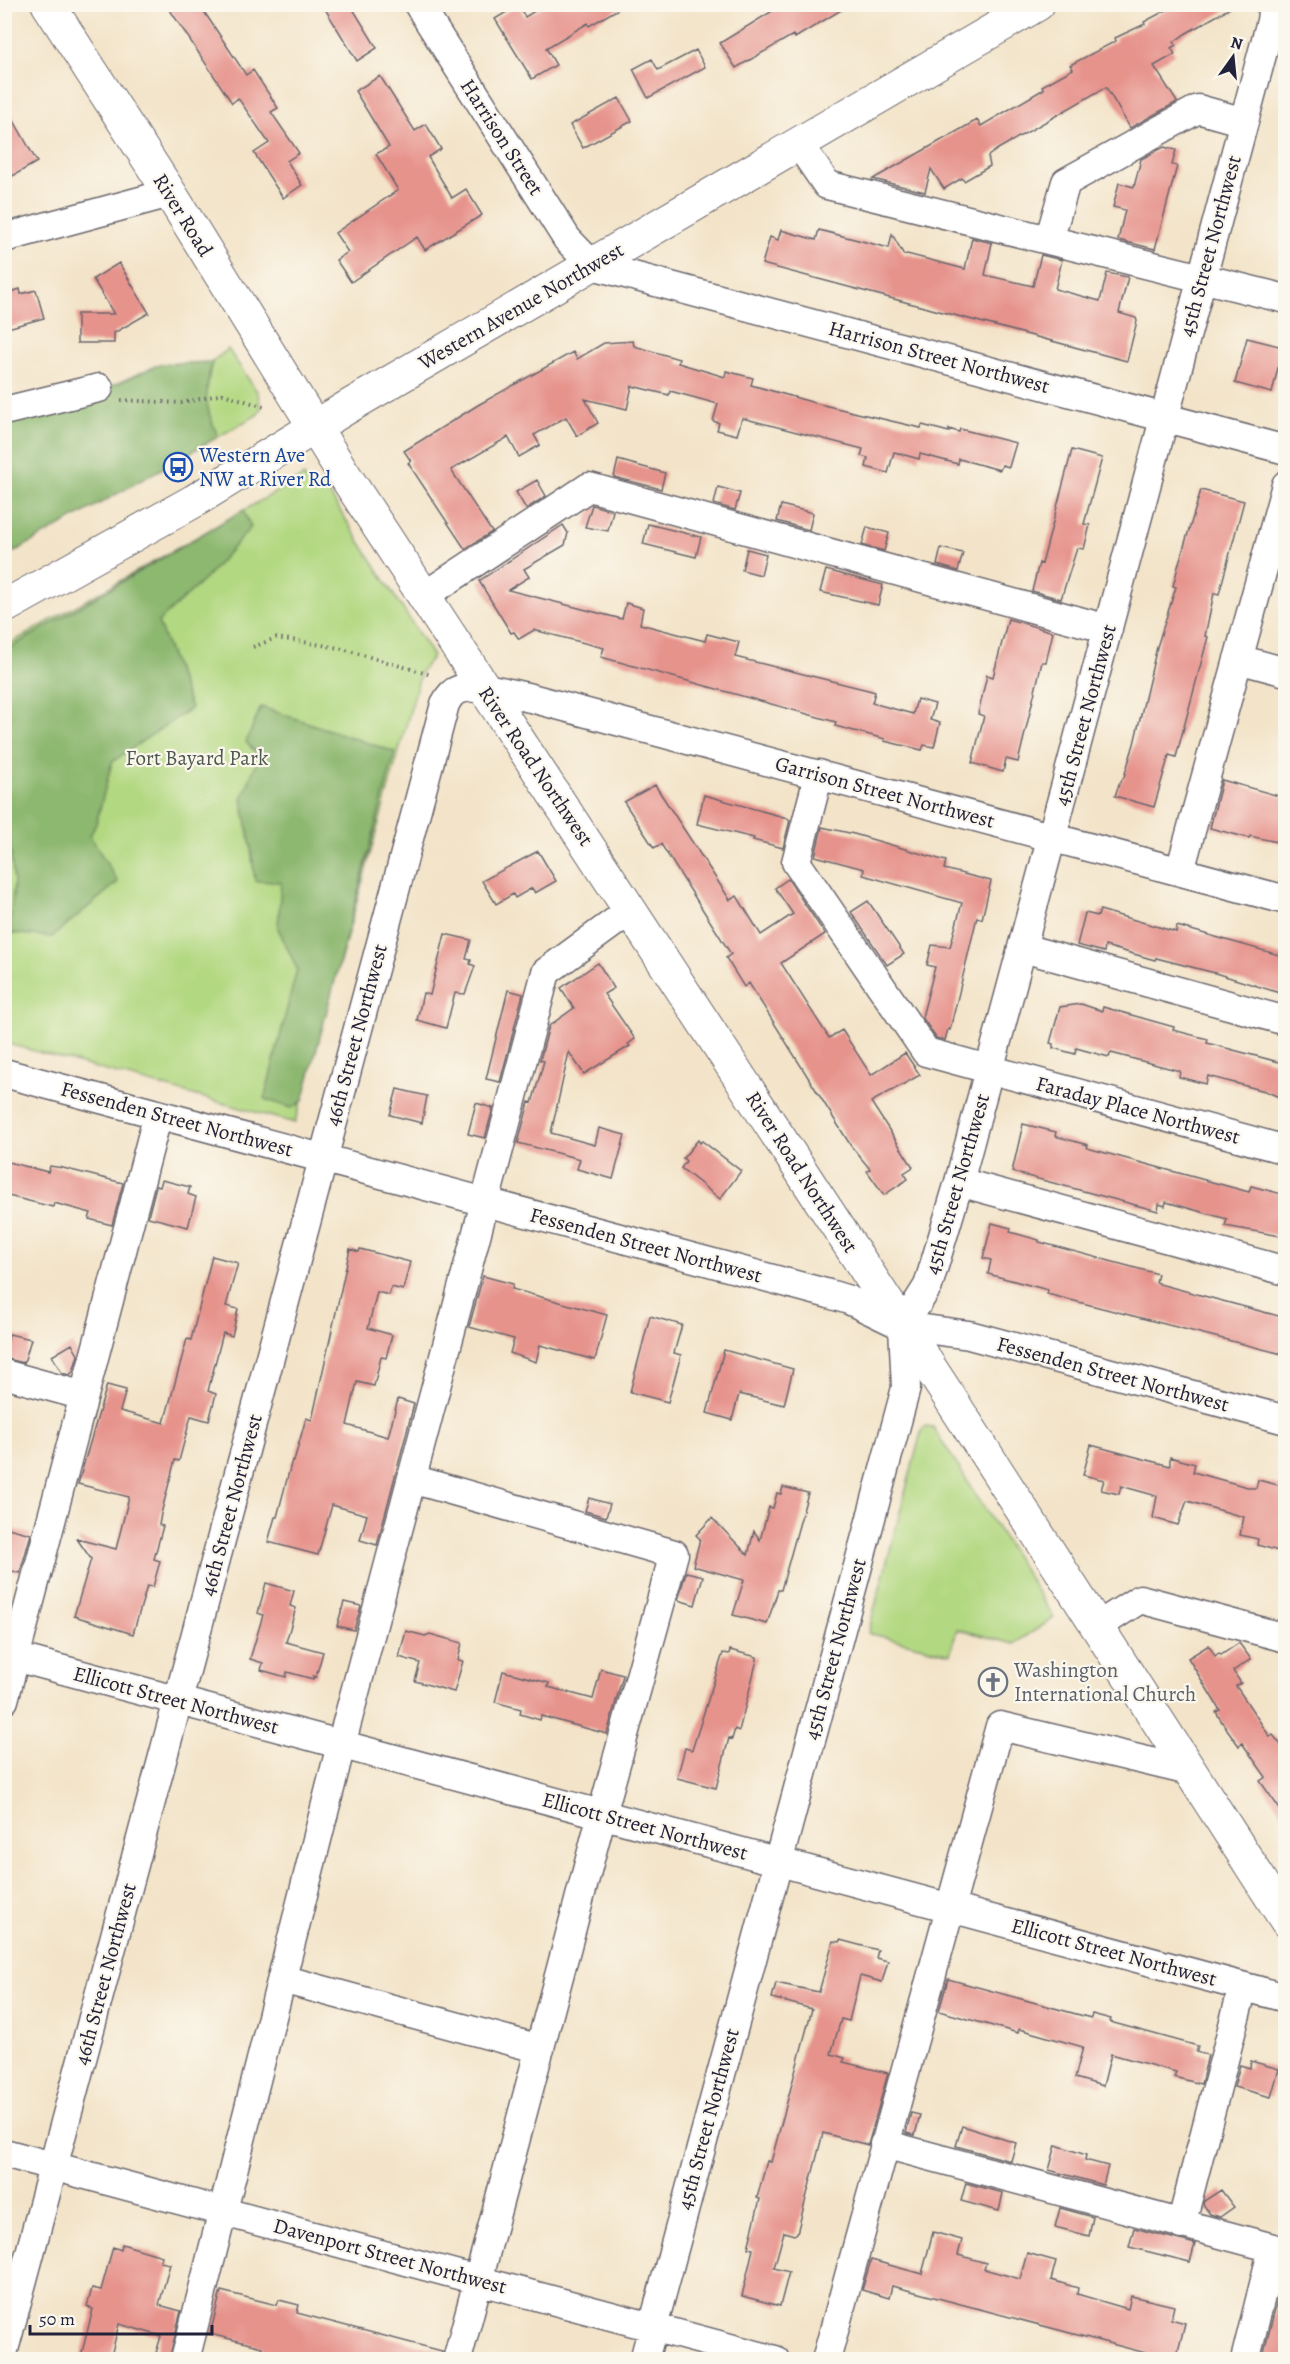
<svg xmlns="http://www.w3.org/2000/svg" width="1290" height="2364" font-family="Alegreya,serif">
<rect width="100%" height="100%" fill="#fbf7ec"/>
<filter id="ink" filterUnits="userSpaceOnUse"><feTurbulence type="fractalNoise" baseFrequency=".0167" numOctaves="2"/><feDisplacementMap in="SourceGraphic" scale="12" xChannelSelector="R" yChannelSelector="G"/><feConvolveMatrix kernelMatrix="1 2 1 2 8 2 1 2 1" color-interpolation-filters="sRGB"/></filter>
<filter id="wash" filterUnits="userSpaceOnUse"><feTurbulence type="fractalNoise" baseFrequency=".008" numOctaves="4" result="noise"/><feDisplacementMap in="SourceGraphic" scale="24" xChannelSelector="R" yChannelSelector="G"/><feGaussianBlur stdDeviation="1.35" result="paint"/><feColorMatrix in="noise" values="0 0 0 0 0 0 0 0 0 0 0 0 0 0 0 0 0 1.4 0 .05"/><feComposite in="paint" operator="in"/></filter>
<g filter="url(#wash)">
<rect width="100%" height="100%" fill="#f3e4c9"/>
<!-- green -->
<path fill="#b2d881" stroke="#6a7d5e" stroke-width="1.5" d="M228,349L258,393L261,409L257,415L218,437L207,409L4,454L206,390L212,362Z
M304,476L308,483L327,490L433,656L421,672L295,1123L5,1043L4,647Z
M925,1426L933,1427L1054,1618L1014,1644L957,1629L950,1654L868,1633L922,1429Z"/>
<!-- forest -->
<path fill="#8db86f" stroke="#586d55" stroke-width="1.5" d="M212,362C204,396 204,405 218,437L5,557V424L76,402L160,364Z
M243,510L251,527L205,579L158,622L191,708L112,762L96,824L90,836L118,882L52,937L9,933L14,883L8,831L4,828L5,651Z
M261,707L395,752L303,1101L292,1108L266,1100L265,1096L297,969L278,928L281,882L255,881L250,841L242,799L259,756L246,742Z"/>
<g id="blocks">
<!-- building -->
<path fill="#e6938c" d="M166,4H199L246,75L253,70L278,108L271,112L299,153L287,161L302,185L283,198L254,153L269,143L238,98L232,103Z
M322,4H350L377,48L357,61Z
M546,4H627L589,26L588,23L546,48L556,65L532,79L495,19L518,5L525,17Z
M784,4H851L795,38L793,35L736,68L720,43Z
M1180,4H1237L1185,34L1174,42L1176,45L1171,48L1175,54L1154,66L1177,102L1130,128L1106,87L998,149L988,156L990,166L964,181L962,178L944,189L931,169L925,192L873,179L977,120L981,126L1044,89L1042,86L1073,69L1070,65L1116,41L1115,38L1145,24L1144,22L1172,7L1173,8Z
M696,50L705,67L648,98L633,69L652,59L658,70Z
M380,76L415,131L426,124L441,149L428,157L452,198L466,189L482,215L425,250L417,237L351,282L336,260L348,252L335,233L398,190L376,154L389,147L355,91Z
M619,98L632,121L583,148L570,125Z
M4,103L37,162L4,181Z
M1164,147L1176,150L1172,165L1177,166L1155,249L1118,240L1125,210L1113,207L1119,183L1134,187L1141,159Z
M781,230L816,240L819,230L889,248L892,234L904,255L907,254L965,269L972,238L992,243L985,275L1033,286L1041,255L1062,260L1055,289L1100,301L1107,273L1128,277L1119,313L1136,318L1137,321L1127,361L762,264L770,237L778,240Z
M119,263L149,313L114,333V343H77V314H114L93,279Z
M20,289L21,294L36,290L44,318L4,329V294Z
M1247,338L1283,347L1272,393L1235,383Z
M633,341L634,346L679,359L678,363L725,377L726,371L753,378L751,385L815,403L921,428L922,425L949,432V429L959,432L960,429L1016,443L1009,467L1002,465L1000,470L959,459L958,464L920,454L919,459L894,452L888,473L866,467L868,458L861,456L863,449L742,418L737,435L717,430L719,423L713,421L718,404L670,391L669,395L632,386L627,409L585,399L598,423L577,436L566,417L534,435L540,445L519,457L508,437L451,470L492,532L465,549L408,463L411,461L404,451L478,405L573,352L577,359L604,343Z
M1072,450L1102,458L1084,524L1090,525L1084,549L1077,548L1061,599L1032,591L1039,563L1042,564Z
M618,460L665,473L661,489L614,477Z
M537,480L546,496L526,509L516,492Z
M718,487L740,493L735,510L714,504Z
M1201,490L1244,501L1219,594L1214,593L1205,636L1208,637L1176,757L1169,755L1154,807L1115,796L1119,784L1124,777L1134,744L1157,647L1176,587L1173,586L1179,563Z
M592,505L613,511L608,531L585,527Z
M781,505L813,513L809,530L777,521Z
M648,524L701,537L696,557L643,544Z
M563,525L568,533L565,545L524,569L529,577L508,590L622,619L626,603L643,608L640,624L705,641L707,634L739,642L735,657L872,691L875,692L872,703L913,714L917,699L935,704L930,720L940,723L934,747L924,745L922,750L884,741L885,739L835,726L836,722L601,657L604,648L534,630L519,639L514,632L511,633L479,581Z
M867,527L889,533L884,551L862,545Z
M941,548L963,553L958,571L937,565Z
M747,549L766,554L761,575L742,570Z
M826,570L883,585L878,605L820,592Z
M1008,619L1053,632L1046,662H1042L1018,762L1006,759L1003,772L972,763L984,716L978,714L987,675L993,677Z
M1222,780L1286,798V844L1250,836L1249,838L1210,828Z
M655,785L730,900L737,896L761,935L793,914L775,888L788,879L825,934L781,963L829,1038L842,1030L871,1075L905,1053L920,1075L871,1102L913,1167L904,1173L908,1179L884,1195L867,1171L870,1169L851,1146L749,983L744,987L726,958L731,954L661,844L654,848L624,802Z
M704,795L787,818L790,820L783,848L753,840L754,838L697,824Z
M822,827L854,834L946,861L944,869L991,881L982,919L977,917L950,1030L948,1029L945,1040L936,1038L922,1017L935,967L927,965L932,945L950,947L962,903L863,875L864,869L815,856Z
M538,851L556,881L535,893L532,888L515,898L513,894L496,904L482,881Z
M868,901L904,954L887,965L851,912Z
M1100,910L1176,932L1177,926L1286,957V995L1215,973L1156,958L1155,960L1105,946L1104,952L1077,945L1085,913L1098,916Z
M445,934L471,940L466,959L471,960L470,964L475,966L465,994L455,993L446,1028L417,1020L423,993L430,995Z
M598,963L614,988L604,994L635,1039L628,1044L630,1046L584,1074L569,1052L551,1133L595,1145L599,1128L625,1135L613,1179L577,1169L580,1159L518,1143L529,1102L532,1103L544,1061L540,1060L549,1026L574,1008L561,988Z
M508,990L523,994L500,1082L486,1079Z
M1081,1004L1102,1011L1103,1007L1174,1027L1173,1030L1208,1039L1207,1043L1286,1064V1100L1265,1091L1208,1076L1206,1084L1179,1077L1180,1071L1111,1053L1109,1057L1076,1048L1075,1054L1053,1048V1044L1050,1043L1060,1007Z
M397,1089L427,1096L422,1123L390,1115Z
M476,1103L493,1108L485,1138L468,1134Z
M1023,1124L1056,1132L1055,1136L1088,1145L1087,1148L1249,1192L1251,1186L1286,1195V1237L1225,1226L1227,1219L1166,1202L1165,1206L1159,1204L1158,1211L1012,1172Z
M698,1140L700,1143L702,1141L741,1171L720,1199L681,1168L686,1161L683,1158Z
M4,1161L48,1172L50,1166L63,1168L123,1183L112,1225L89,1219L91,1213L54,1203L53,1207L4,1195Z
M162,1180L190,1187L188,1194L196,1197L188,1227L148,1217L156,1186L160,1187Z
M992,1223L1011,1228L1010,1232L1039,1240V1242L1158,1274L1156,1282L1159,1283V1284L1286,1318V1355L1047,1294L1048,1290L988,1274L991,1260L983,1258Z
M350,1249L359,1252L360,1249L410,1262L403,1290L391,1287L389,1295L377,1292L368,1328L392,1335L386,1358L381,1357L374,1386L357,1382L347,1425L388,1437L398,1399L414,1404L377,1545L360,1540L367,1515L332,1505L318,1555L268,1542L275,1517H277L292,1460L294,1461L306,1418L312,1420Z
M212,1256L238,1263L226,1306L238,1309L232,1336L223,1333L208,1391L216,1394L209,1421L191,1416L179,1461L175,1460L161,1514L159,1525L163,1526L154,1559L160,1561L153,1587L147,1586L133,1634L74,1616L91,1559L77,1539L116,1549L129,1497L78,1484L107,1385L126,1390L120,1411L164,1423L187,1339L191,1340Z
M483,1276L513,1284L512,1289L607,1315L595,1360L540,1345L536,1362L510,1353L514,1339L469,1327Z
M650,1316L682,1325L674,1353L681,1355L668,1402L630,1392Z
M9,1334L31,1339L24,1363L4,1358Z
M72,1344L78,1355L73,1372L69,1375L62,1373L52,1356Z
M724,1350L793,1369L784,1405L739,1394L732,1420L707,1413Z
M1091,1445L1170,1466V1457L1195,1464L1193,1472L1251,1488H1256L1258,1480L1286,1487V1553L1257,1545L1258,1539L1240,1535L1244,1517L1187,1501L1178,1525L1153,1518L1157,1496L1121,1486L1119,1494L1101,1490L1104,1480L1083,1475Z
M783,1487L808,1493L781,1590H778L767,1624L733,1615L744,1580L693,1566L700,1539L696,1535L712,1518L748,1555L754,1531L760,1540L769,1507L773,1508L777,1493L781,1494Z
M589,1498L610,1504L606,1517L585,1511Z
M8,1528L31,1534L20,1573L4,1569V1542Z
M686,1572L703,1576L695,1605L678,1600Z
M266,1583L294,1591L290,1606L296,1608L286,1642L323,1652L316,1677L313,1676V1679L287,1672L286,1677L261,1670L263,1663L250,1659L263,1615L258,1613Z
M344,1602L361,1606L354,1630L337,1626Z
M406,1631L425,1636L430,1634L462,1643L458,1660L463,1661L454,1692L415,1681L420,1663L399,1657Z
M1239,1643L1251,1659L1233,1671L1241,1683L1236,1686L1270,1737L1273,1735L1286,1751V1818L1260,1781L1266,1777L1242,1743L1239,1746L1222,1722L1216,1712L1220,1710L1188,1658L1209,1645L1215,1656L1219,1653L1221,1655Z
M730,1650L757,1657V1660L739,1731L735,1729L732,1739L729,1738L716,1788L677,1778L685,1748L692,1750L723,1653L729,1654Z
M601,1669L623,1675L607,1734L541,1716L540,1720L520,1714L521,1709L495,1702L503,1671L549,1683L548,1687L593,1699Z
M840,1940L878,1950L876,1958L888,1961L882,1982L860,1976L849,2021L841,2019L831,2054L845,2058L843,2062L888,2073L868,2145L823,2133L797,2233L794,2235L784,2232L774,2268L789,2272L780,2306L742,2296L753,2249L748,2248L760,2199L757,2198L767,2161L771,2162L812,2009L772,1998L776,1983L819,1992L833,1941L839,1942Z
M948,1979L1091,2018L1092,2014L1111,2019L1110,2022L1198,2046L1196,2052L1208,2055L1201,2084L1174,2077L1176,2072L1111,2054L1103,2086L1075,2078L1083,2047L1019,2029L1018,2033L939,2011Z
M1251,2061L1279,2069L1271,2097L1234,2087L1240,2065L1250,2068Z
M911,2113L920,2115L915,2135L906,2133Z
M962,2126L1016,2143L1011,2161L956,2146Z
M1056,2145L1086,2155L1085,2160L1108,2166L1103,2185L1049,2170Z
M966,2183L1003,2193L999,2211L961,2201Z
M1221,2190L1234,2207L1220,2217L1210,2214L1203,2204L1204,2201Z
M1060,2208L1093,2217L1089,2236L1055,2227Z
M1134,2228L1195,2244L1190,2262L1129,2247Z
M933,2232L962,2240L958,2255L986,2263L984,2269L1020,2279L1027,2253L1056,2261L1051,2280L1078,2288L1077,2294L1128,2309L1131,2296L1174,2306L1171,2319L1185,2323L1176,2360H1163L1146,2355V2353L892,2286L889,2298L862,2290L871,2260L922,2274Z
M122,2244L162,2256L160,2262L170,2264L159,2305L181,2311L169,2360H154L161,2336L119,2324L110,2360H80L93,2309L87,2307L92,2288L101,2290L113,2247L121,2250Z
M221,2291L277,2305L279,2300L299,2305L297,2313L442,2351L441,2360H270L272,2352L261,2349L262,2347L210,2334Z
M1279,2293L1286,2294V2360L1263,2356Z"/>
</g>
</g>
<g filter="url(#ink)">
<use href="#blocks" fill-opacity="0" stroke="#6b666d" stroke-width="1.5"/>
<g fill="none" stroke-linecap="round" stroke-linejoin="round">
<!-- minor casing -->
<g stroke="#6b666d" stroke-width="31">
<path id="minor" d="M418,4L567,239L592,265L1286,450
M799,144L827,185L1286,299
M4,238L170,193
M1049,240L1066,182L1198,109L1244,122
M4,411L99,388
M424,596L589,487L1108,629
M1238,659L1286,672
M819,774L796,862L926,1052L1286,1150
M1180,871L1286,485
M1023,948L1286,1021
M4,1073L829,1294L849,1300L903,1326L969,1335L1286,1420
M959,1182L1286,1271
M4,1374L84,1396
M412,1479L674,1554L602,1814L457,2360
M1098,1626L1140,1599L1286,1638
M4,1654L1286,1998
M4,1700L158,1114
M282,1979L540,2049
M884,2144L1273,2248L1245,2360
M4,2153L775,2360
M1181,2225L1243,1987
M4,2350L445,704C448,698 452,692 458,690C474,683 514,694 531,698L1286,900
M185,2360L341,1745L546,972L631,910
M644,2360L906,1388L903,1326L928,1286L959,1182L1271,21L1273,4
M826,2360L1000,1726L1189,1771"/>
</g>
<!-- major casing -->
<g stroke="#6b666d" stroke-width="35">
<path id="major" d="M48,4L170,193L340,468L948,1395L1286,1920
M4,607L194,501L346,408L1038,4"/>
</g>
<!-- path -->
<path stroke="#6b666d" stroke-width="4" stroke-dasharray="1.5 4.5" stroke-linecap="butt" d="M121,400L181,403L223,394L265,407
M253,647L276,638L298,641L339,648L431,675"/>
<!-- minor -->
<use href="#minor" stroke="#fff" stroke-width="28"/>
<!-- major -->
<use href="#major" stroke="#fff" stroke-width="33"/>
</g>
</g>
<!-- icons -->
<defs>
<g id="bus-ring" transform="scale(1.5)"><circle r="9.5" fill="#fbf7ec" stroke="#1a4fb4" stroke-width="1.5"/><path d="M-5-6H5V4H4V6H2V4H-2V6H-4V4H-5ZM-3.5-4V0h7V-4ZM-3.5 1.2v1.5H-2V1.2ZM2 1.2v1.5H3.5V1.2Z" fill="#1a4fb4"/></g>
<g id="church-ring" transform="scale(1.5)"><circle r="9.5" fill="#fbf7ec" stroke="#6b7280" stroke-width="1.5"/><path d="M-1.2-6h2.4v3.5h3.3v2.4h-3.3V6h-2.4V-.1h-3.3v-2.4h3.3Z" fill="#6b7280"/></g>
</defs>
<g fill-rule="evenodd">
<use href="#bus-ring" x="178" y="467"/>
<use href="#church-ring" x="993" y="1682"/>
</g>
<g text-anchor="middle" stroke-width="4.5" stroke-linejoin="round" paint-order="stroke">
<!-- street labels -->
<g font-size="21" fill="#22223b" stroke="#fbf7ec">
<text transform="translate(502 137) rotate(57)" y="7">Harrison Street</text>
<text transform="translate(183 215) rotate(58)" y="7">River Road</text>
<text transform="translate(1210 246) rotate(-75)" y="7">45th Street Northwest</text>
<text transform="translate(521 306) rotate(-30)" y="7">Western Avenue Northwest</text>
<text transform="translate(939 357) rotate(15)" y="7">Harrison Street Northwest</text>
<text transform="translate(1085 715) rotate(-75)" y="7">45th Street Northwest</text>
<text transform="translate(536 766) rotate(56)" y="7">River Road Northwest</text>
<text transform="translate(885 792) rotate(15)" y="7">Garrison Street Northwest</text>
<text transform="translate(356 1035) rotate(-75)" y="7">46th Street Northwest</text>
<text transform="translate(1138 1110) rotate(15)" y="7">Faraday Place Northwest</text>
<text transform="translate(177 1119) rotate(15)" y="7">Fessenden Street Northwest</text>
<text transform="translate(802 1172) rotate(57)" y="7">River Road Northwest</text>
<text transform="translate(957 1184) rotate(-74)" y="7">45th Street Northwest</text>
<text transform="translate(646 1245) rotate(15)" y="7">Fessenden Street Northwest</text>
<text transform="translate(1113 1374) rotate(15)" y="7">Fessenden Street Northwest</text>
<text transform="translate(231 1505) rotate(-75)" y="7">46th Street Northwest</text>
<text transform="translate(835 1649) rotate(-75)" y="7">45th Street Northwest</text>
<text transform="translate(176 1700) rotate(15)" y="7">Ellicott Street Northwest</text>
<text transform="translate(645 1826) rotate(15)" y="7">Ellicott Street Northwest</text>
<text transform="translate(1114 1952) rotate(15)" y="7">Ellicott Street Northwest</text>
<text transform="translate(105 1974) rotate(-75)" y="7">46th Street Northwest</text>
<text transform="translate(708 2119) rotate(-75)" y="7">45th Street Northwest</text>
<text transform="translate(390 2256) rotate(15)" y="7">Davenport Street Northwest</text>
</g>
<!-- transit labels -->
<g font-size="21" fill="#164399" stroke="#fbf7ec" text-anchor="start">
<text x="199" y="462">Western Ave<tspan x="199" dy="24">NW at River Rd</tspan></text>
</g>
<!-- park labels -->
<g font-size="21" fill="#4d5950" stroke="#fbf7ec">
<text x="197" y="765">Fort Bayard Park</text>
</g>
<!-- worship labels -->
<g font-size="21" fill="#5b616d" stroke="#fbf7ec" text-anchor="start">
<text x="1014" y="1677">Washington<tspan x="1014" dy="24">International Church</tspan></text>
</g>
</g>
<!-- margin -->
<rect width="1290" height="2364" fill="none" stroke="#fbf7ec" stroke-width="24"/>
<!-- north arrow -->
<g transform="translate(1233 57) rotate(15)" stroke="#fbf7ec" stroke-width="4.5" paint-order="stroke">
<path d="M0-4.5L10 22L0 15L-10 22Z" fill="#22223b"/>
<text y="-9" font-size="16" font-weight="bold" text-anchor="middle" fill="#22223b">N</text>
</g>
<!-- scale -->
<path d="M30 2325v9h182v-9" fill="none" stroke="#22223b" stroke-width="3"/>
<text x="39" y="2325" font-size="18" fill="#22223b" stroke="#fbf7ec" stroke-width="4.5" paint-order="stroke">50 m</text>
</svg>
